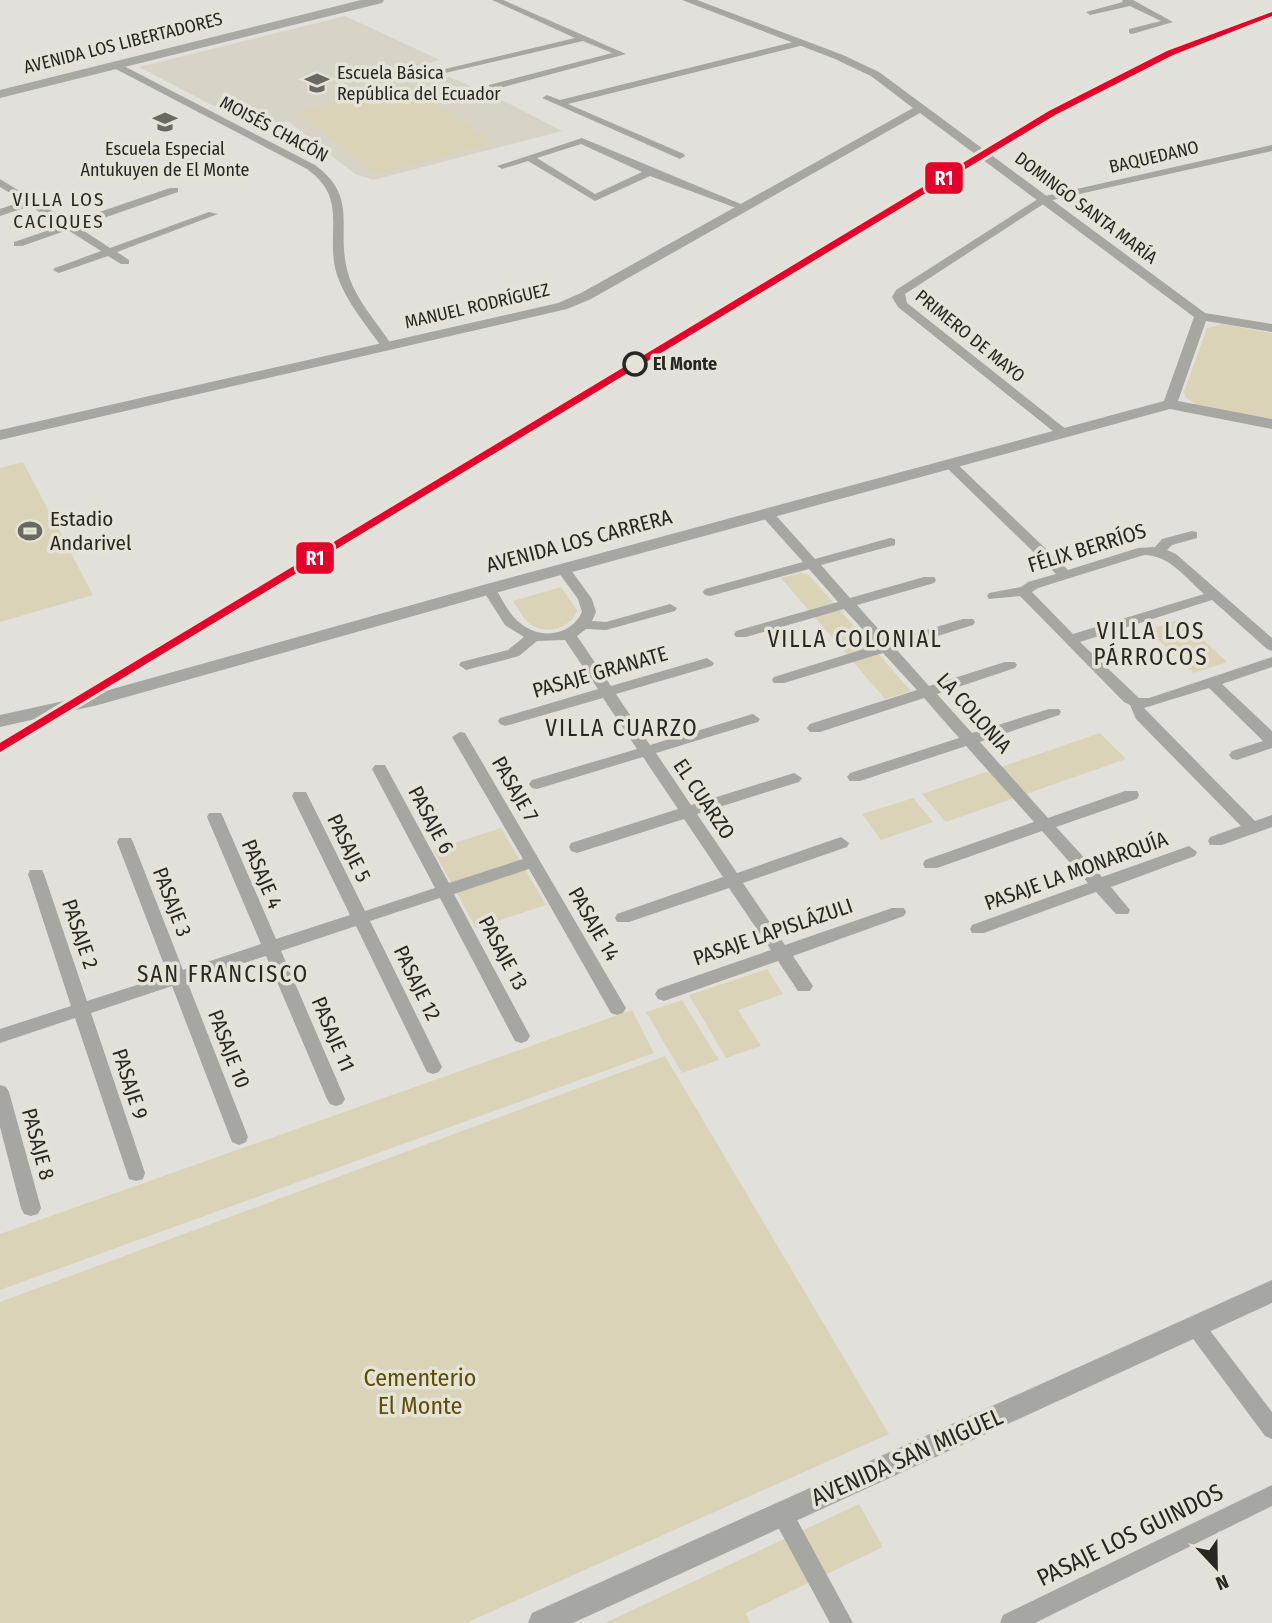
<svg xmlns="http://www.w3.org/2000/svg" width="1272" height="1623" font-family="'Fira Sans Condensed',sans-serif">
<rect width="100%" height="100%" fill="#e2e0da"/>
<!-- built -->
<path fill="#d8d3c7" d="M345,16L440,60L422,65L502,100L562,131L373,180L355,174L288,121L262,131L139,67Z"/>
<!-- green -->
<path fill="#dbd3b7" d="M410,83L493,143L376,175L297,112Z
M1222,324L1272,333V419L1197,405L1186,398L1184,392L1207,328Z
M23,462L93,595L0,622V468Z
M800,573L809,575L911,691L885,699L781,578Z
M561,587L577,610C572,628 546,636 530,624C523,619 518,608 513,601Z
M1181,619L1227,662L1194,673L1148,630Z
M1100,733L1126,759L946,822L922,794Z
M913,798L933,822L881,840L862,814Z
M501,828L546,905L476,928L433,850Z
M767,969L783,994L738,1010L761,1046L726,1058L689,995Z
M682,1000L719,1060L682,1073L646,1012Z
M632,1010L654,1053L0,1290V1234Z
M665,1056L889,1434L466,1623H0V1302Z
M859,1504L883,1547L746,1613L750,1623H605Z"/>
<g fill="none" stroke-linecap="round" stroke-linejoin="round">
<!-- minor -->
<path fill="#a6a6a3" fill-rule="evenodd" d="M492,0H503L626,54L492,90L489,89V85L612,53L583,41L445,73V69L575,38Z
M1122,0H1133L1173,22L1132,34L1129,33V29L1161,21L1130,6L1090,15L1086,12L1123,2Z
M801,40L804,41V45L568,104L684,154L685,156L680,159L542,98L547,95L560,100Z
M112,63H118L315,165C360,198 335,229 348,273C356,301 378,323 393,347L391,349H383C367,326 346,302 337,275C324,233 350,200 307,169L112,67Z
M582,138L748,207L739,209L650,176L595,201L528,161L502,169L497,166ZM581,144L642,172L595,194L537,158Z
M1272,145V151L1048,201L905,294L907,303L1067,430V436H1059L898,307L892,297L896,290L1041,197Z
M0,179L70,222L170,188H178V192L78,227L110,248L209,212L218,214L117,252L129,260V264H121L108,256L59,273L53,270L55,268L101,251L68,230L22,246H14V242L61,226L30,206L0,216V209L23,201L0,187Z
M950,460L954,461L1068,570L1138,548L1155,547L1162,539L1192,531L1197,532V538L1172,545L1167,550L1176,554L1272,638V651L1267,649L1212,600L1080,642L1139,698H1149L1272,657V667L1222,684L1272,731V748L1237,760L1232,759L1229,755L1232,751L1263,741L1209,688L1144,708L1255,821L1272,815V827L1222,845H1210L1208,841L1210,837L1241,826L1136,719L1130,705L1124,702L1020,596L989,599L987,596L989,593L1021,587L1028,582L1056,574L946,467V461ZM1144,555C1169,555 1186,578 1204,594L1073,634L1032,592L1038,588Z
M767,510L772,511L815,559L890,538L895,539V545L821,565L850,598L924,577H934L936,580L934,583L857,605L889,641L963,619H973L975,622L973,625L896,649L929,686L1005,662H1015L1017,665L1015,668L937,694L972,733L1049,709H1059L1061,712L1059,715L980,742L1048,818L1125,791H1137L1139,795L1137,799L1056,827L1102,877L1189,846L1197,852L1195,856L1111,887L1130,910L1128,914H1116L1096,892L984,933H972L970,929L972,925L1088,883L1042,831L937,868H925L923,864L925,860L1034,822L966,746L860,781H850L847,777L850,773L959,738L924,698L820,732H810L807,728L810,724L917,690L883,653L784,683H774L772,680L774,677L877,645L844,609L746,637H736L734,634L736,631L838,602L809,569L710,596L705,595L703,592L705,589L803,562L760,514Z
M563,565L568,566L592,599L596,612L592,621L606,622L670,604L677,608L675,611L606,630L586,629L577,636L611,686L707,658L714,663L712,666L616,694L650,745L753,714L760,719L758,722L656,753L691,805L794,773L802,778L799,782L697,814L737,873L841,837L849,843L847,847L743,883L785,945L892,908H904L906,912L904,916L793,956L813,986L810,991H798L778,961L664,1001L658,999L655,994L658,989L771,950L729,888L629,922H617L615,918L617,914L723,877L684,819L577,853L571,851L569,847L571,843L678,809L643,757L537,789L532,788L529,784L532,780L637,749L603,698L505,726L500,724L498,721L500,718L598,689L565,640L537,641L519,656L466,670L459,665L461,662L508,650L524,637L505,625L482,589L484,586H494C502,598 508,614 520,623C540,640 571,636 582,612L578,599L556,569Z
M460,732L465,733L623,1003L626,1008L623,1013L617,1015L611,1013L529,869L454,894L530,1036L527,1041L521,1043L515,1041L440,898L370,921L442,1067L439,1072L433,1074L427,1072L356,926L281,951L345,1099L342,1104L336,1106L330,1104L327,1099L266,956L187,981L248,1137L246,1142L239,1145L232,1142L230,1137L172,986L91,1013L145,1173L143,1179L136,1181L129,1179L75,1018L0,1043V1029L71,1006L28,874L30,870H42L44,874L87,1001L168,975L117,842L119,838H131L133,842L183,970L261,944L207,817L209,813H221L223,817L276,939L350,915L292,796L294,792H306L308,796L365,911L435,888L372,769L375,765H385L449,883L523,859L452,737Z
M0,1085L6,1087L9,1092L41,1208L38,1214L31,1216L24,1214L21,1208L0,1127Z
M1195,1317L1202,1320L1272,1412V1439L1265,1436L1188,1332L1185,1326L1188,1320Z
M1272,1485V1506L1035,1623H1000L1003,1615Z
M782,1503L790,1507L853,1623H830L771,1514L774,1507Z"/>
<!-- tertiary -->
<path fill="#a6a6a3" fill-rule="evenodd" d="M682,0H697L843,55L879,72L1205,313L1272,324V332L1206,321L1178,401L1272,419V429L1170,409L495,593L98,705L0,727V715L91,695L483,585L1164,401L1194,317L920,113L591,299L567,309L0,440V430L558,303L581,293L913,108L871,76L835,59Z
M1272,1280V1303L573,1623H528L532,1613Z"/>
<!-- primary -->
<path fill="#a9a9a4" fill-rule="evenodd" d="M361,0H384L382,3L0,98V90Z"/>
<!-- rail-1 casing -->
<g stroke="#e5e2d7" stroke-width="6">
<path id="rail-1" d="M1272,12V16L1173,55L1055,115L0,752V743L1049,111L1167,51Z"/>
</g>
<!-- rail-1 -->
<use href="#rail-1" fill="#e4002b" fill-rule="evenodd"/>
</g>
<!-- icons -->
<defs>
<g id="school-bare" transform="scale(1.89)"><path d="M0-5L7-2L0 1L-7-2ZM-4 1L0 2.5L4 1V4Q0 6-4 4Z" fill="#696863" stroke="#e5e2d7" stroke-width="2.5" paint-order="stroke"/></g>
<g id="stadium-bare" transform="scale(1.89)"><path d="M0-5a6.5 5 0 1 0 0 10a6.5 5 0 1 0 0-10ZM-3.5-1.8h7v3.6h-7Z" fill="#696863" stroke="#e5e2d7" stroke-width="2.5" paint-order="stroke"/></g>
</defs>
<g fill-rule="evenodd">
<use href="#school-bare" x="317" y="83"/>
<use href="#school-bare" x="165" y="122"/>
<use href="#stadium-bare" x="30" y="531"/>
</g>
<!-- markers -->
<circle fill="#e5e2d7" stroke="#282723" stroke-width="3.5" cx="635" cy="364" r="11"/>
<g text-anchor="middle" stroke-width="7" stroke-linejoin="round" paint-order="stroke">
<!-- far-street labels -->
<g font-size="18" fill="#282723" stroke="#e5e2d7">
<text transform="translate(123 43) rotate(-14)" y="6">AVENIDA LOS LIBERTADORES</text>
<text transform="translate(274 129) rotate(28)" y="6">MOISÉS CHACÓN</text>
<text transform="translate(1154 157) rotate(-13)" y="6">BAQUEDANO</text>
<text transform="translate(1086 208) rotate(37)" y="6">DOMINGO SANTA MARÍA</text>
<text transform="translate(477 306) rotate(-13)" y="6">MANUEL RODRÍGUEZ</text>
<text transform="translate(970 336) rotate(39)" y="6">PRIMERO DE MAYO</text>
</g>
<!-- far-poi labels -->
<g font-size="18" fill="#282723" stroke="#e5e2d7" text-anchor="start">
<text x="337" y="79">Escuela Básica<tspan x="337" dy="21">República del Ecuador</tspan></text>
<text x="165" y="155" text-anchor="middle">Escuela Especial<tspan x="165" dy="21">Antukuyen de El Monte</tspan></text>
</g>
<!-- far-stop labels -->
<g font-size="18" font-weight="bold" fill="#282723" stroke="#e5e2d7" text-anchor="start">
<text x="653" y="370">El Monte</text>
</g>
<!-- far-neighbourhood labels -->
<g font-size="19" letter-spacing="2" fill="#282723" stroke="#e5e2d7">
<text x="59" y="206">VILLA LOS<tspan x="59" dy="22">CACIQUES</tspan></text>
</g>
<!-- poi labels -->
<g font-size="21" fill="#282723" stroke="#e5e2d7" text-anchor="start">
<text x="50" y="526">Estadio<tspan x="50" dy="24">Andarivel</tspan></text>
</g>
<!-- street labels -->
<g font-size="21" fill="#282723" stroke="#e5e2d7">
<text transform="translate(579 541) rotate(-15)" y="7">AVENIDA LOS CARRERA</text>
<text transform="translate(1087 548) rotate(-17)" y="7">FÉLIX BERRÍOS</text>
<text transform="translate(600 672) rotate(-16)" y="7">PASAJE GRANATE</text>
<text transform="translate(974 713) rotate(48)" y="7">LA COLONIA</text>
<text transform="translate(515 789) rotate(60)" y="7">PASAJE 7</text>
<text transform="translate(704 799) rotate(56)" y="7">EL CUARZO</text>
<text transform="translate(431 820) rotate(62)" y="7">PASAJE 6</text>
<text transform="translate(349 848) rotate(64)" y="7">PASAJE 5</text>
<text transform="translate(1076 871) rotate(-20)" y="7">PASAJE LA MONARQUÍA</text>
<text transform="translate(262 874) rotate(67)" y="7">PASAJE 4</text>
<text transform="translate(172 902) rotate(69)" y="7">PASAJE 3</text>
<text transform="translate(594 924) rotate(60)" y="7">PASAJE 14</text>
<text transform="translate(773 932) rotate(-19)" y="7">PASAJE LAPISLÁZULI</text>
<text transform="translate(80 934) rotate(71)" y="7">PASAJE 2</text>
<text transform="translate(503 953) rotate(62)" y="7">PASAJE 13</text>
<text transform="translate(417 983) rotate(64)" y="7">PASAJE 12</text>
<text transform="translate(333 1034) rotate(67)" y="7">PASAJE 11</text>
<text transform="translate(229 1049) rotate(69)" y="7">PASAJE 10</text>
<text transform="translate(130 1084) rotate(72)" y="7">PASAJE 9</text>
<text transform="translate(38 1144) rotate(75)" y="7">PASAJE 8</text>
</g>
<!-- neighbourhood labels -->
<g font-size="23" letter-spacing="2" fill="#282723" stroke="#e5e2d7">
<text x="1151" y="639">VILLA LOS<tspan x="1151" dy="26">PÁRROCOS</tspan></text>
<text x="855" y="647">VILLA COLONIAL</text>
<text x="622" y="736">VILLA CUARZO</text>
<text x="223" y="982">SAN FRANCISCO</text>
</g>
<!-- near-park labels -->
<g font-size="24" fill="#5f4d00" stroke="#e5e2d7">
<text x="420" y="1386">Cementerio<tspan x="420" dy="28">El Monte</tspan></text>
</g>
<!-- near-street labels -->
<g font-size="24" fill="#282723" stroke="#e5e2d7">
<text transform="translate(907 1457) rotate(-24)" y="8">AVENIDA SAN MIGUEL</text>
<text transform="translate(1130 1535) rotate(-26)" y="8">PASAJE LOS GUINDOS</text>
</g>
</g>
<g stroke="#e5e2d7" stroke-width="2.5">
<rect x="924" y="161" width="40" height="34" rx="7" fill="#e4002b"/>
<rect x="295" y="541" width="40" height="34" rx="7" fill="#e4002b"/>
</g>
<g font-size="19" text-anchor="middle" font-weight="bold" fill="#fff">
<text x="944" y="185">R1</text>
<text x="315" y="565">R1</text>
</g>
<!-- north arrow -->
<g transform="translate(1216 1567) rotate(158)" stroke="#e5e2d7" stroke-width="5" paint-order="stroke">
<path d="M0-5L12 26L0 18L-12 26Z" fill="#282723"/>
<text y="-10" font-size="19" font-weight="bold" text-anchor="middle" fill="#282723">N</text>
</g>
</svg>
